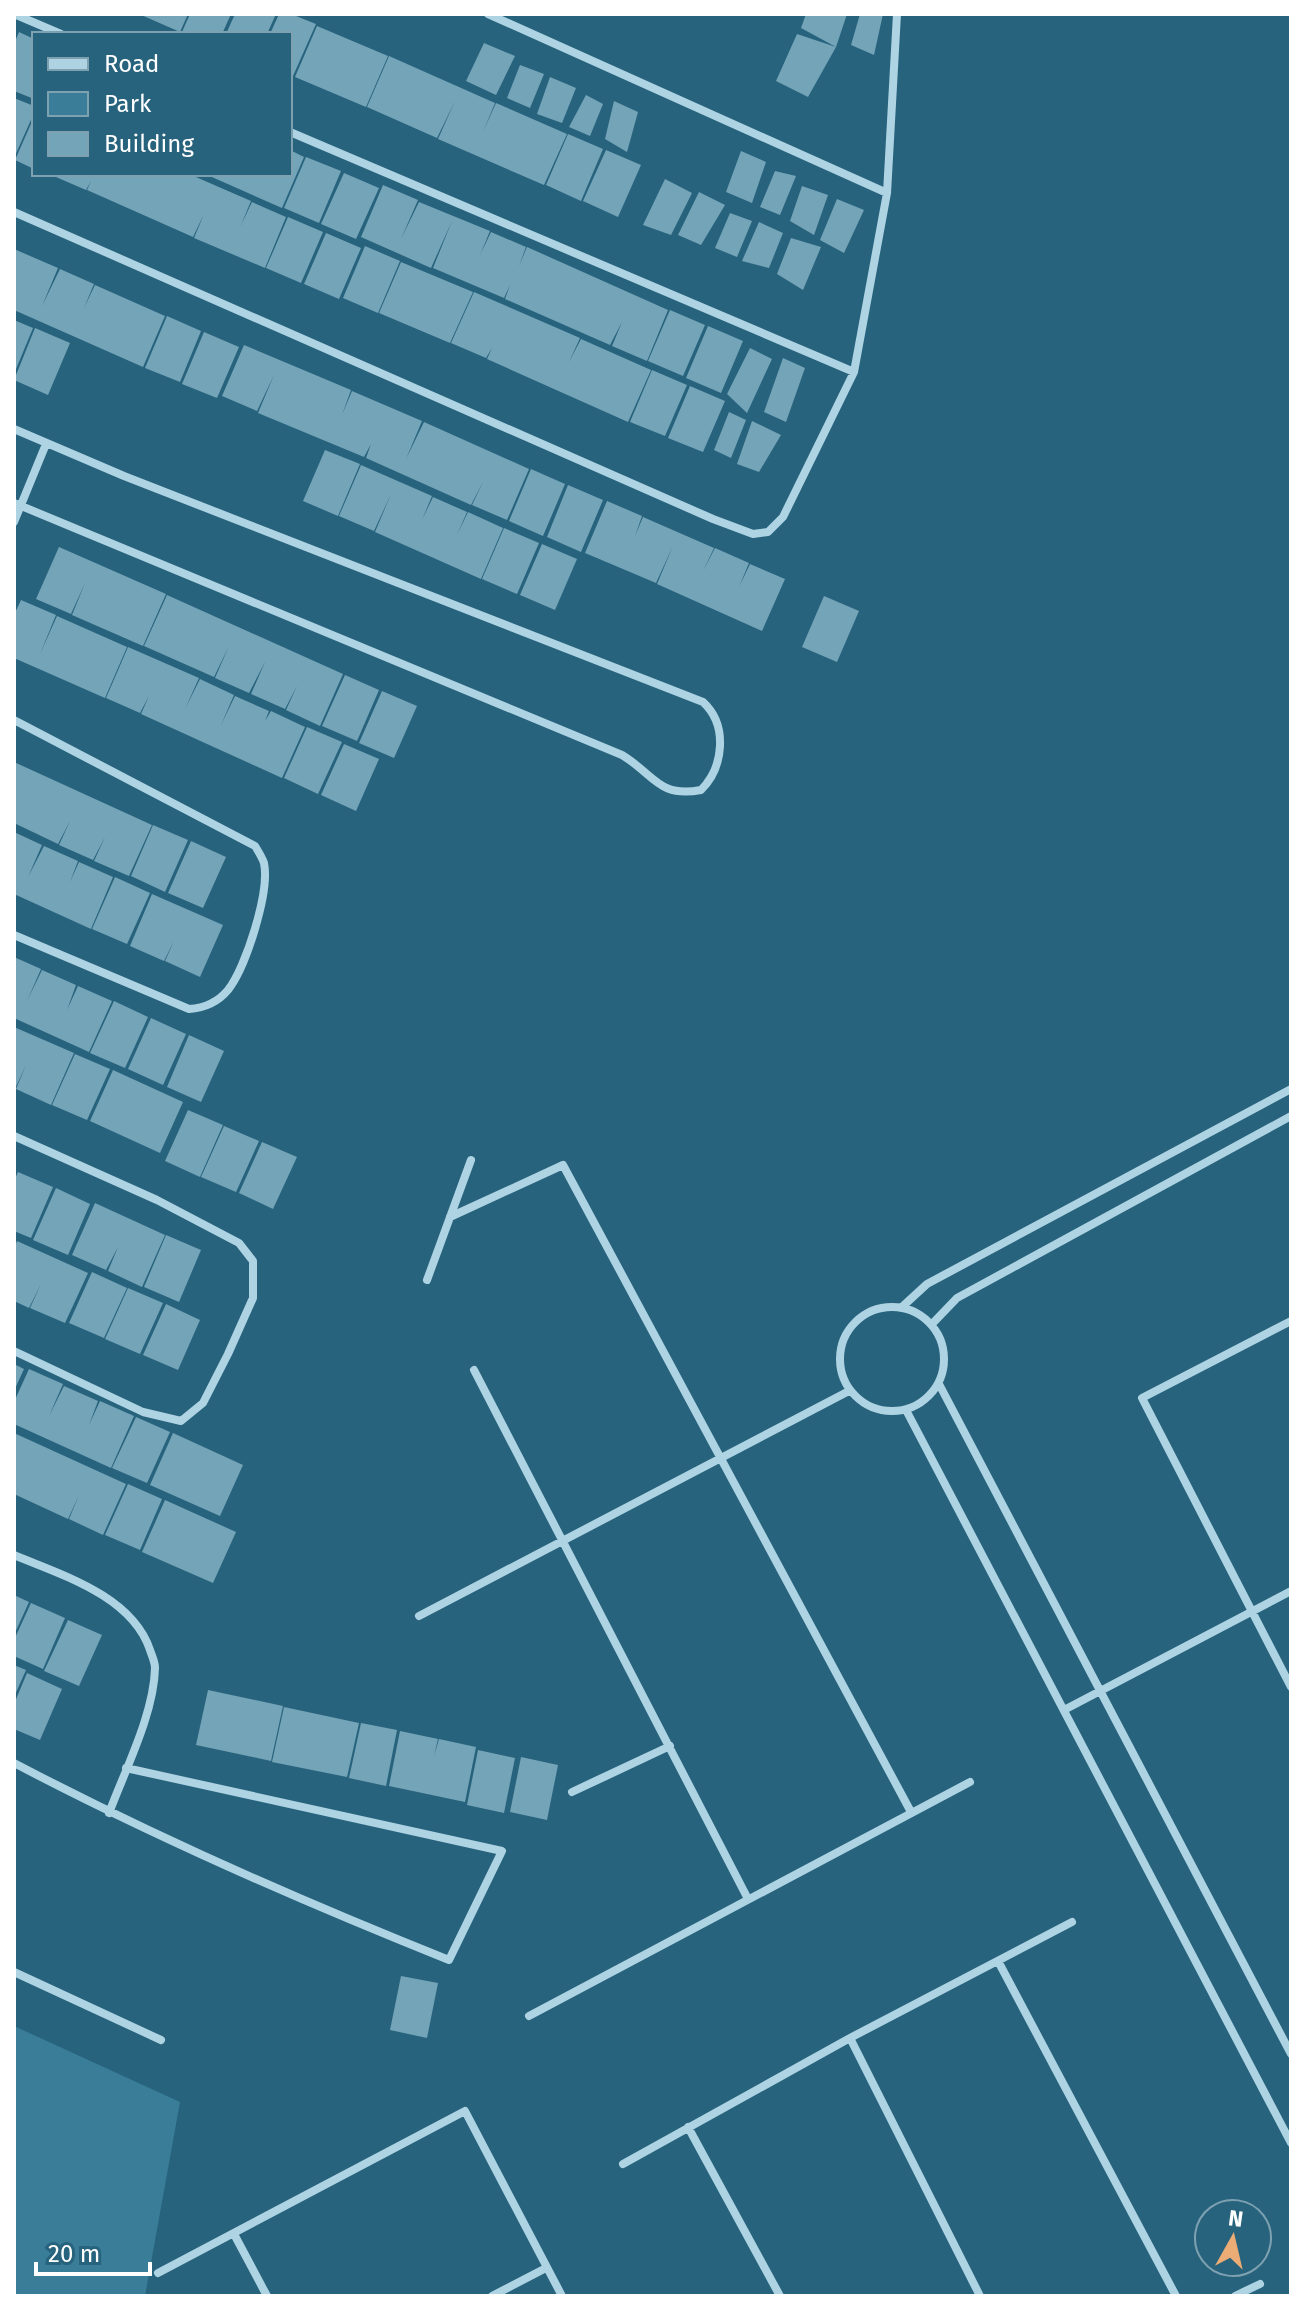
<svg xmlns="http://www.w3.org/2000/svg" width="1305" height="2310" font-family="'Fira Sans',sans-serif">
<rect width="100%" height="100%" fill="#28637d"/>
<!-- green -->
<path fill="#397d98" d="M14,2026L180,2102L145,2296H14Z"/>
<!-- building -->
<path fill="#74a4b8" d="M139,14H188L180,32Z
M190,14H231L222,34H185L182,32Z
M235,14H276L267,34H226Z
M279,14H291L316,24L293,76L290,75V34H270Z
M806,14H847L836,47L801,28Z
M860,14H883L874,55L851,45Z
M317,26L388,56L366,107L295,77Z
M19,32L34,39V99L14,91V44Z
M797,34L836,47L808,97L776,81Z
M484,43L515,56L496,95L466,81Z
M389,56L495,103L483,132L496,103L567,134L544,185L438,139L455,101L437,138L367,107Z
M520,65L544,74L530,108L507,98Z
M550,77L576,88L562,123L537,114Z
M586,95L603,104L590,136L569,127Z
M14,98L34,106V113L14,158Z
M614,101L638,112L627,152L605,139Z
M34,117V169L15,160Z
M568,134L603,149L581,201L546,185Z
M290,150L304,157L282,208L205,174H290Z
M606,150L641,165L618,217L583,201Z
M741,151L766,162L752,203L726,192Z
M306,157L341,171L319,223L284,208Z
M775,171L796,176L780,215L760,207Z
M344,173L379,188L356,239L321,224Z
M49,174H189L251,201L241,225L252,202L286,217L265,268L194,238L204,214L193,237L87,190L91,181L86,190Z
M665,179L692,193L671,235L643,225Z
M383,185L418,200L401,239L419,202L490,231L480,255L491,232L526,247L519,266L527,247L668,310L647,361L612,346L622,322L610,345L505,299L510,285L504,298L433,268L452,221L431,268L361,237Z
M802,186L828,195L814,235L790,221Z
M699,192L725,205L701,245L678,235Z
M837,199L864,210L844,253L820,240Z
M730,213L752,221L737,257L715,248Z
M288,217L323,232L301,283L266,268Z
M759,222L783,233L769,268L742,261Z
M326,233L361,248L339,299L304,284Z
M791,238L821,247L803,290L777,274Z
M365,246L400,261L378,313L343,298Z
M14,249L58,268L42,306L60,269L94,284L84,308L95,285L165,316L143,367L14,310Z
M401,262L473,292L450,343L379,313Z
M474,292L580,338L569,362L581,339L651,370L628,422L487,359L492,348L486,358L451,343Z
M670,310L705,325L683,376L648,361Z
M167,316L201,331L180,382L145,368Z
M14,320L33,328L14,374Z
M708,326L743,341L721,393L686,378Z
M35,328L70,343L48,395L14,380Z
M204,332L239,347L217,398L182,384Z
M244,345L351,390L342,415L352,391L422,421L406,459L424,422L529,469L507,520L472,505L483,482L471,505L366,458L371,444L364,457L258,413L274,375L257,411L222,396Z
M750,348L772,359L747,413L727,394Z
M783,358L805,368L786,422L764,412Z
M652,370L687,385L665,436L630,422Z
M690,386L725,401L703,452L668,438Z
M729,412L746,420L731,458L714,450Z
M752,421L781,435L759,472L737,464Z
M325,450L360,464L338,516L303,501Z
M361,465L432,496L422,520L433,497L467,512L457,535L468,512L503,528L481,579L375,532L391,494L374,531L339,516Z
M531,469L565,484L543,536L509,521Z
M568,485L603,500L581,552L547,537Z
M607,501L642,516L635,536L643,517L714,548L703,571L715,548L749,563L739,587L750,564L785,579L762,631L657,584L673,546L656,583L585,553Z
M504,528L539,543L517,594L482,579Z
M542,544L577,559L555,610L520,595Z
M59,547L166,594L143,646L72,615L85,583L71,614L36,599Z
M167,595L343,674L320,726L286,710L297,686L285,709L251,694L265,662L249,693L215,678L229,646L214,677L144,646Z
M824,596L859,611L837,662L802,647Z
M21,600L56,615L40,654L57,616L127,647L105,698L14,658V615Z
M128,647L199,678L185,709L200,679L234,695L221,725L235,696L269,711L265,721L271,711L305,727L282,778L141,714L149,696L140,713L106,698Z
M345,675L379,690L357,741L322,726Z
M382,691L417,706L394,758L359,743Z
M307,727L342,742L318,794L284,778Z
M344,744L379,759L356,811L321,795Z
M14,762L152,825L129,876L94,861L105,837L93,860L59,845L70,821L58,844L14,823Z
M153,825L188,840L165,892L131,876Z
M14,832L42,845L28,877L44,846L78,861L70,882L79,862L113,877L91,929L14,894Z
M191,841L226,857L203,908L168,893Z
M115,877L150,893L127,944L92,929Z
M152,894L223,925L200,977L165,961L174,941L164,961L130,946Z
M14,957L41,969L27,1001L42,970L76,985L67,1010L78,986L112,1001L89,1052L14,1018Z
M114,1001L148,1017L125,1068L90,1053Z
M151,1018L186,1034L163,1085L128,1069Z
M14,1027L74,1053L51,1105L16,1089L26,1065L14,1091Z
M189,1035L224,1051L201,1102L167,1087Z
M75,1054L110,1069L87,1120L52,1105Z
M113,1070L183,1102L160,1153L90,1121Z
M188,1110L223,1125L200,1177L165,1161Z
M224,1126L259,1141L236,1192L201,1177Z
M262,1142L297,1157L273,1209L239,1193Z
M18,1172L53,1187L31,1238L14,1231V1181Z
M56,1188L90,1204L68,1255L33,1240Z
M95,1203L165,1235L142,1287L108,1271L118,1247L106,1270L72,1255Z
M166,1235L201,1250L179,1302L144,1287Z
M17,1241L88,1273L65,1323L30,1308L41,1284L29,1308L14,1301V1249Z
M92,1272L127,1288L104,1338L69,1323Z
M128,1288L163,1303L140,1354L105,1339Z
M166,1304L200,1320L178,1370L143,1355Z
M14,1364L24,1369L14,1391Z
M29,1369L63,1384L49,1416L64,1386L98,1401L89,1425L100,1401L134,1416L111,1468L14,1424V1402Z
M136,1417L170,1432L147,1483L112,1468Z
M14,1433L126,1484L103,1535L69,1519L79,1495L68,1519L14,1494Z
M173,1433L243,1465L220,1516L150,1485Z
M128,1484L162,1499L140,1550L105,1535Z
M165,1500L236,1532L213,1583L142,1552Z
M14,1595L29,1602L14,1635Z
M31,1603L65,1618L43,1669L14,1656V1640Z
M68,1620L102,1635L79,1686L44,1671Z
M14,1665L26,1670L14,1697Z
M27,1673L62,1689L40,1740L14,1729V1704Z
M208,1690L283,1706L271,1761L196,1745Z
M284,1707L359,1723L347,1777L272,1762Z
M361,1723L397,1730L386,1786L349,1778Z
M400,1731L438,1739L434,1756L439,1739L476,1747L465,1802L389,1786Z
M478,1750L515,1758L504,1813L467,1805Z
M521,1757L558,1765L547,1820L510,1812Z
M401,1976L438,1983L427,2038L390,2030Z"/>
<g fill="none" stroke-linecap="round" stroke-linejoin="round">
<!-- street -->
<path stroke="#aed4e4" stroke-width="8" d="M14,14L61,34
M488,14L887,193
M290,132L854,372
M14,212L713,519L753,534L768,532L783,517L854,372L887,193L897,14
M14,429L124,476L703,702C728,725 724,767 701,790C658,798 655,775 622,755L14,503
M14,522L46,444
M14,720L255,846C258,851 262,857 264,863C270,892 246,967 228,990C218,1002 204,1008 189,1009L14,935
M14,1136L157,1200L239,1243L253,1261V1298L228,1354L203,1403L181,1421L143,1412L14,1351
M450,1217L563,1165L911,1812
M427,1280L471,1160
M840 1359a52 52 0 1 1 104 0a52 52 0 1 1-104 0Z
M902,1307L927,1284L1291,1089
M1291,1321L1142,1398L1291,1687
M932,1324L957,1298L1291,1116
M474,1370L748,1899
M939,1384L1291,2054
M906,1410L1291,2143
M14,1555C62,1575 132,1596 150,1650C152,1656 155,1662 155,1668C154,1714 125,1770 109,1813
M419,1616L849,1391
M1064,1710L1291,1591
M14,1763C155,1837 301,1901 449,1960L502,1851L126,1768
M572,1792L670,1746
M998,1961L1176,2296
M14,1972L161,2040
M529,2016L970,1782
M850,2038L980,2296
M688,2127L780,2296
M623,2164L850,2038L1072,1922
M234,2234L267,2296
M158,2273L465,2111L562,2296
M492,2296L546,2268
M1235,2296L1260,2284"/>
</g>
<!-- border -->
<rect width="1305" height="2310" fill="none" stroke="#ffffff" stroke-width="32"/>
<!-- legend -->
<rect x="32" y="32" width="260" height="144" fill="#28637d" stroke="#7ea1b1" stroke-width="2"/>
<rect x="48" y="58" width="40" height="12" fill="#aed4e4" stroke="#7ea1b1" stroke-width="2"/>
<text x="104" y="72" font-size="24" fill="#ffffff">Road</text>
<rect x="48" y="92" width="40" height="24" fill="#397d98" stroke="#7ea1b1" stroke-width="2"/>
<text x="104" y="112" font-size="24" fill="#ffffff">Park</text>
<rect x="48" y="132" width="40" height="24" fill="#74a4b8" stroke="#7ea1b1" stroke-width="2"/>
<text x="104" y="152" font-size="24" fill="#ffffff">Building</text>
<!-- north arrow -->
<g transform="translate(1233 2238) rotate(8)"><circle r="38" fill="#28637d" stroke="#7ea1b1" stroke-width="2"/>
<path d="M0-6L14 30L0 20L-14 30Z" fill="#ebac75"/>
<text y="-12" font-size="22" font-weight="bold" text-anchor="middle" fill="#ffffff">N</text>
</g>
<!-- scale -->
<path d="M36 2262v12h114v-12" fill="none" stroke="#ffffff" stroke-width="4"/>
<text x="48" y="2262" font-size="24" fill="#ffffff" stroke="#28637d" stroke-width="6" paint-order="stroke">20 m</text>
</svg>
